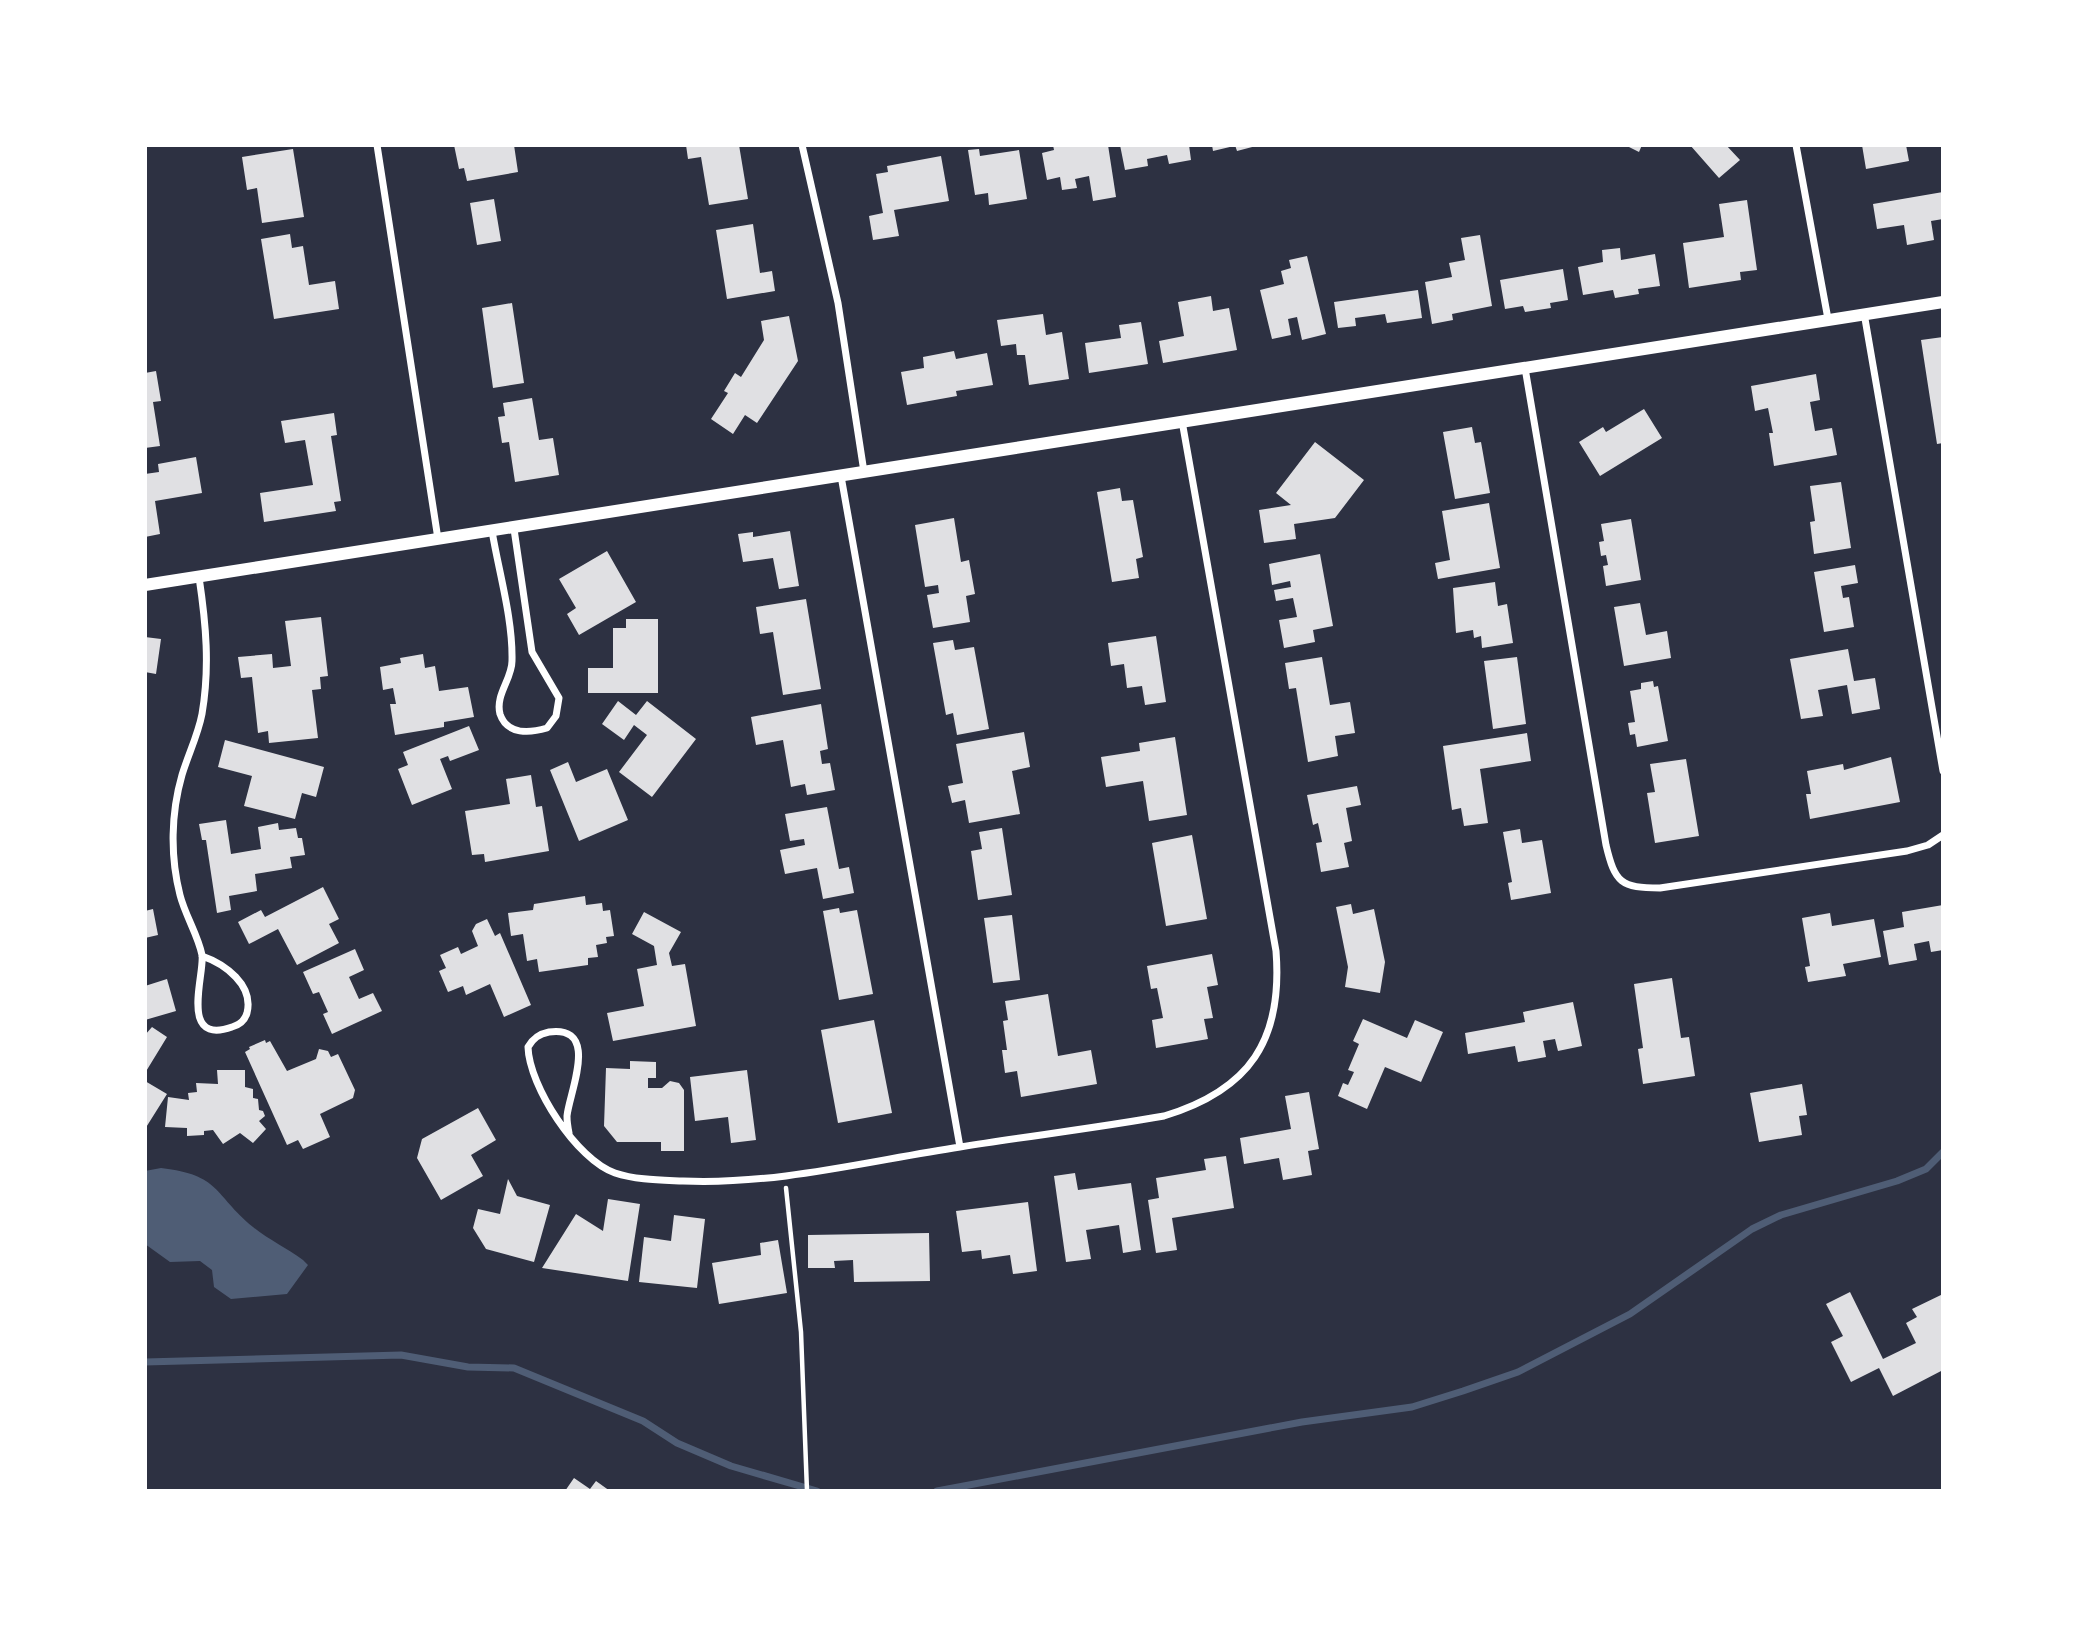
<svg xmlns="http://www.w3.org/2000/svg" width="2088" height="1636" font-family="Quicksand,sans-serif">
<rect width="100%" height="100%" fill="#2d3142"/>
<!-- water -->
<path fill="#4f5d75" d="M161,1168C221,1175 213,1194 253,1227C269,1240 287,1248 303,1260L308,1265L287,1294L231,1299L214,1287L212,1270L200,1261L170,1262L145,1244V1171Z"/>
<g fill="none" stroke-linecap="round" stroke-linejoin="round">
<!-- stream -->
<path stroke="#4f5d75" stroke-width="7" d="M145,1362L401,1355L468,1367L514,1368L643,1421L677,1443L731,1466L817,1491
M937,1491L1302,1422L1412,1407L1463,1391L1518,1372L1630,1314L1752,1229L1781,1215L1897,1181L1926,1169L1943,1152"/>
</g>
<!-- building -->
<path fill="#e0e0e3" d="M454,145H514L518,172L467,181L464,168L459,169Z
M686,145H739L748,199L709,205L701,157L688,159Z
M1053,145H1108L1116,197L1093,201L1089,176L1075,179L1077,188L1062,190L1060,177L1047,180L1042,153L1054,150Z
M1120,145H1189L1191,160L1169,164L1167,155L1147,159L1148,166L1125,170Z
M1212,145H1234V146L1213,151Z
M1235,145H1256V146L1237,151Z
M1625,145H1642L1639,152Z
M1690,145H1726L1740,160L1719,178Z
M1862,145H1906L1909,161L1866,169Z
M293,149L304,217L262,223L257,188L247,190L242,157Z
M979,149L980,156L1019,150L1027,199L989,205L988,193L975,195L968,150Z
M941,156L949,201L894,210L899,236L873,240L869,216L883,213L876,174L888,172L887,166Z
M1943,192V219L1931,221L1934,240L1907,245L1904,225L1877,229L1873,204Z
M494,199L501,241L477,245L470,203Z
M1747,200L1757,270L1740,272L1741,280L1689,288L1683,243L1724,237L1719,204Z
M753,224L760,273L772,271L775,291L727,299L716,230Z
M290,234L292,248L303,246L309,285L335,281L339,309L274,319L261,239Z
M1480,235L1492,306L1452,314L1453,320L1432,324L1425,282L1452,277L1449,263L1465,260L1461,238Z
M1620,248L1621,260L1655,254L1660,286L1638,289L1639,294L1615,298L1613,290L1583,295L1578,267L1603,262L1602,250Z
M1307,256L1326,334L1302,340L1297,317L1288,319L1291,335L1272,339L1260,290L1284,284L1281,271L1291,268L1289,260Z
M1563,269L1568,300L1550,303L1551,308L1525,312L1523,306L1505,309L1500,280Z
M1418,290L1422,318L1387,323L1385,314L1355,318L1356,326L1338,328L1334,302Z
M1211,296L1213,311L1229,308L1237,350L1163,363L1159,341L1184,336L1178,302Z
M512,303L524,383L493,388L482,308Z
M1043,314L1046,335L1062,332L1069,379L1029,385L1025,355H1017L1016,344L1001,346L997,320Z
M789,316L798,361L757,423L745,415L733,434L711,419L728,393L724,391L735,373L741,377L764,340L761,321Z
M1141,322L1148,364L1089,373L1085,343L1121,338L1119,325Z
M1943,337V443L1937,444L1921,340Z
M954,351L956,359L987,353L993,385L956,391L957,396L907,405L901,372L924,368L923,357Z
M156,371L161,401L153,402L160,446L145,448V373Z
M1816,374L1820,400L1810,402L1815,431L1832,428L1837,455L1774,466L1769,433H1773L1768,408L1755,411L1751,386Z
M532,398L539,440L553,438L559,475L515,482L509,442L502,443L498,417L505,416L503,403Z
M1644,409L1662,438L1600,476L1579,442L1603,427L1606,432Z
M334,413L337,435L331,436L341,501L334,502L336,511L264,522L260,493L313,485L305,440L285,443L281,421Z
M1472,427L1475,443L1481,442L1490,493L1455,499L1443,432Z
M1315,442L1364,480L1335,518L1294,524L1296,539L1264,543L1259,510L1291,505L1276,493Z
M196,457L202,493L155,501L160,534L145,537V474L159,472L158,464Z
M1841,482L1851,548L1814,554L1810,522L1815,521L1810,486Z
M1120,488L1122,501L1133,500L1143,557L1136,559L1139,578L1112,582L1097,492Z
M1489,503L1500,568L1438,579L1435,563L1450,560L1442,511Z
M954,518L961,562L969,560L975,594L966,596L970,622L933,628L927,595L939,593L938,585L925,587L915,525Z
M1631,519L1641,580L1606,586L1603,566L1608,565L1606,555L1601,556L1599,542L1604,541L1601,524Z
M790,531L799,586L779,589L773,558L743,562L738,534L753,532V537Z
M607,551L636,602L579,635L567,614L576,608L559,579Z
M1320,554L1333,626L1313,630L1315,642L1284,648L1279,620L1297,617L1293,598L1276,601L1274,590L1291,587L1290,581L1272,585L1269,564Z
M1855,565L1858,583L1841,586L1843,598L1849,597L1854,627L1824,632L1814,572Z
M1495,582L1498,606L1507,604L1513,643L1482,648L1481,636L1474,638L1473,630L1456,633L1453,588Z
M806,599L821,689L783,695L773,632L760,634L756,607Z
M1640,603L1646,635L1667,631L1671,658L1624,666L1614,607Z
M321,617L328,676L320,677L321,689L312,690L318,738L269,743L268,731L258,733L252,677L241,678L238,657L272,654L273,668L291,666L285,621Z
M626,619H658V693H588V668H613V628H626Z
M1156,636L1166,702L1145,705L1142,686L1127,688L1124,664L1111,666L1108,643Z
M145,637L161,639L156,674L145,672Z
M953,640L955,650L974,647L989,729L957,735L953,713L946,715L933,643Z
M1848,649L1854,681L1875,678L1880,709L1852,714L1847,685L1818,690L1823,716L1801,719L1790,659Z
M423,654L425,668L435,666L439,691L468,687L474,717L444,722V727L395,735L390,704H396L393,688L383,690L380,667L401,663L400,658Z
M1322,657L1330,705L1350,702L1355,733L1335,736L1338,756L1308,762L1296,688L1289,689L1285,663Z
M1517,657L1526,724L1493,729L1484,661Z
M1653,681L1654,687L1658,686L1668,741L1637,747L1635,734L1630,735L1628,723L1635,722L1630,691L1641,689V683Z
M618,701L636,715L647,701L696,739L652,797L619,772L647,735L634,725L624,740L602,724Z
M821,704L828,749L820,751L822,764L830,763L835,790L807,795L805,784L791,787L783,740L756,745L751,717Z
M469,726L479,750L450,761L448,756L440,759L452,789L412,805L398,769L408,765L403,752Z
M1024,732L1030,767L1012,771L1020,814L969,823L965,800L952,803L948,786L963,783L956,744Z
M1527,733L1531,761L1480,769L1488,823L1464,826L1461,808L1452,810L1443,746Z
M1175,737L1187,815L1149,821L1143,781L1106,787L1101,757L1140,751L1139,743Z
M225,740L324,767L316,797L302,793L295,819L244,806L252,776L218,767Z
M1891,757L1900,802L1810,819L1806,794H1811L1807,771L1843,764L1844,770Z
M1686,759L1699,836L1655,843L1647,793L1655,792L1650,764Z
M568,762L576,782L607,769L628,820L579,841L550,770Z
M531,775L536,807L542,806L549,851L485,862L484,854L472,855L465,811L510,804L506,779Z
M1357,786L1361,805L1346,808L1352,841L1344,843L1349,867L1321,872L1316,843L1322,842L1318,823L1313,825L1307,795Z
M827,807L839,869L849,867L854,893L823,899L817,868L785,874L780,850L805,845L804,839L790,841L785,814Z
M226,820L231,854L261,849L258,827L278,823L279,830L296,828L298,838H302L305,855L290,857L292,868L255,874L257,891L229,896L231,910L217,913L206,840H202L199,824Z
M1002,828L1012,895L978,900L971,851L982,849L979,832Z
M1520,829L1522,843L1542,840L1551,893L1511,900L1508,883L1512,882L1503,832Z
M1192,835L1207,919L1166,926L1152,843Z
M323,887L339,919L329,924L339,943L297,965L278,929L249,944L238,922L261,910L265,917Z
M585,896L586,905L602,903L603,911L610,910L614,936L606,937L607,943L596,945L598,957L588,958V965L539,972L537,959L527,961L523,934L511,936L508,913L533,910L534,904Z
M1351,904L1353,914L1374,909L1385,962L1380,993L1345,987L1348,967L1336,907Z
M1943,905V950L1931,952L1929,941L1914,944L1917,960L1889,965L1883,931L1904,927L1902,912Z
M839,908L840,913L857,910L873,994L839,1000L823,911Z
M153,909L158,935L145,938V911Z
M644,912L681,932L669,953L672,966L685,964L696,1026L613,1041L607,1013L644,1006L637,969L657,965L654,946L632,934Z
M1830,913L1832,926L1874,919L1881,957L1843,964L1846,976L1808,982L1805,967L1810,966L1802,918Z
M1012,915L1020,980L993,983L984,918Z
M487,919L495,936L500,933L531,1005L504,1017L490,984L466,995L463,986L448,992L439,971L446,968L440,955L458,947L461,954L478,946L472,931L476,924Z
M355,949L364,970L349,977L359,999L373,993L382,1011L332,1034L323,1014L328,1012L319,992L313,994L303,972Z
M1212,954L1218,985L1207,987L1213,1018L1204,1019L1208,1039L1156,1048L1152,1020L1163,1018L1157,988L1151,989L1147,966Z
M1672,978L1681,1038L1689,1037L1695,1076L1643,1084L1638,1049L1643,1048L1634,984Z
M167,979L176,1011L145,1020V986Z
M1048,994L1058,1056L1091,1050L1097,1084L1021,1097L1017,1071L1005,1073L1002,1050H1007L1003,1021L1008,1020L1005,1001Z
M1573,1002L1582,1046L1558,1051L1555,1039L1543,1041L1546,1057L1518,1062L1515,1046L1468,1054L1465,1033L1525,1022L1523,1012Z
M1363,1019L1407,1038L1415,1020L1443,1032L1421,1082L1385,1067L1367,1109L1338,1096L1343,1083L1348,1085L1354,1072L1348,1070L1359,1044L1353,1041Z
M874,1020L892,1113L838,1123L821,1030Z
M152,1027L167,1037L145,1073V1035Z
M265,1040L266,1043L270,1041L287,1071L316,1059L319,1049L328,1051L331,1057L338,1054L355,1090L353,1098L320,1114L330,1137L303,1149L298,1140L287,1145L245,1052L250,1049L249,1047Z
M630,1061L656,1062V1078H648V1088H662L670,1081L679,1083L684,1090V1151H661V1142H617L604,1126L606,1068L630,1069Z
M217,1070H245V1087L253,1089V1098L258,1099L259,1110L263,1111L265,1116L259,1121L266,1129L253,1143L240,1133L223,1144L213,1130L204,1131V1135L187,1136V1128L165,1127L168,1097L189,1100L188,1093L197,1092L196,1083L218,1084Z
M747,1070L756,1140L731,1143L728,1117L695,1121L690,1077Z
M145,1081L167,1094L145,1129Z
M1802,1084L1807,1115L1799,1116L1802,1135L1759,1142L1750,1093Z
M1309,1092L1319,1149L1308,1151L1312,1175L1283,1180L1279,1158L1244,1164L1240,1138L1291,1129L1285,1096Z
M478,1108L496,1140L471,1155L483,1176L441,1200L417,1158L422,1139Z
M1226,1156L1234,1208L1172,1218L1177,1250L1156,1253L1148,1200L1159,1198L1156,1178L1206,1170L1204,1159Z
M1075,1173L1078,1190L1131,1183L1141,1250L1123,1253L1119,1225L1086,1230L1091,1259L1066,1262L1054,1176Z
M508,1179L517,1196L550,1205L534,1262L486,1249L473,1228L478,1209L500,1214Z
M608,1199L640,1204L628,1281L542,1268L576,1214L603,1231Z
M1028,1202L1037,1271L1013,1274L1010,1255L982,1259L981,1250L962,1252L956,1211Z
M674,1215L705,1219L697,1288L639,1282L644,1237L671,1241Z
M929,1233L930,1281L854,1282L853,1260L834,1261L835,1268H808V1235Z
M778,1240L787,1293L719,1304L712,1263L761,1255L760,1243Z
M1850,1292L1883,1359L1916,1343L1906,1323L1917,1317L1912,1309L1943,1294V1370L1893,1396L1879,1368L1851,1382L1831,1342L1843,1336L1826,1304Z
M574,1478L590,1489L596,1481L610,1491H565Z"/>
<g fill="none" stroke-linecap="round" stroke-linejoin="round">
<!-- path -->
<path stroke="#fff" stroke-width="4.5" d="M786,1188L801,1332L807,1491"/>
<!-- minor -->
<path stroke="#fff" stroke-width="7" d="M377,145L438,539
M802,145L838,303L864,472
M1796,145L1828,319
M1864,313L1943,771
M1525,368L1606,845C1615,883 1621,888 1660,888L1907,851L1928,845L1943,835
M841,476L960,1147
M492,531C499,573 513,619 512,661C512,679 495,695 500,714C507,735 530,733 547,728L556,716L559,698L532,652L514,529
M199,577C206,624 210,667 202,714C198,735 188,755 182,775C171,813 170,856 180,895C185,915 198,935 202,955C205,974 178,1046 232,1027C239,1025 245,1020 247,1013C254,985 225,964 202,956
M569,1133C568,1128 567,1122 567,1116C569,1093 601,1025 549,1032C539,1034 533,1038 528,1047C529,1086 577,1160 615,1173C636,1180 660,1180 683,1181C777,1185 868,1161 960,1147C1029,1136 1096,1128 1164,1116C1250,1090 1283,1040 1276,951L1182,421"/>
<!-- tertiary -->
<path stroke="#fff" stroke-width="12" d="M145,585L1943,302"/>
</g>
<!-- border -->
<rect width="2088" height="1636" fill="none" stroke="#ffffff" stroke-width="294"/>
</svg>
